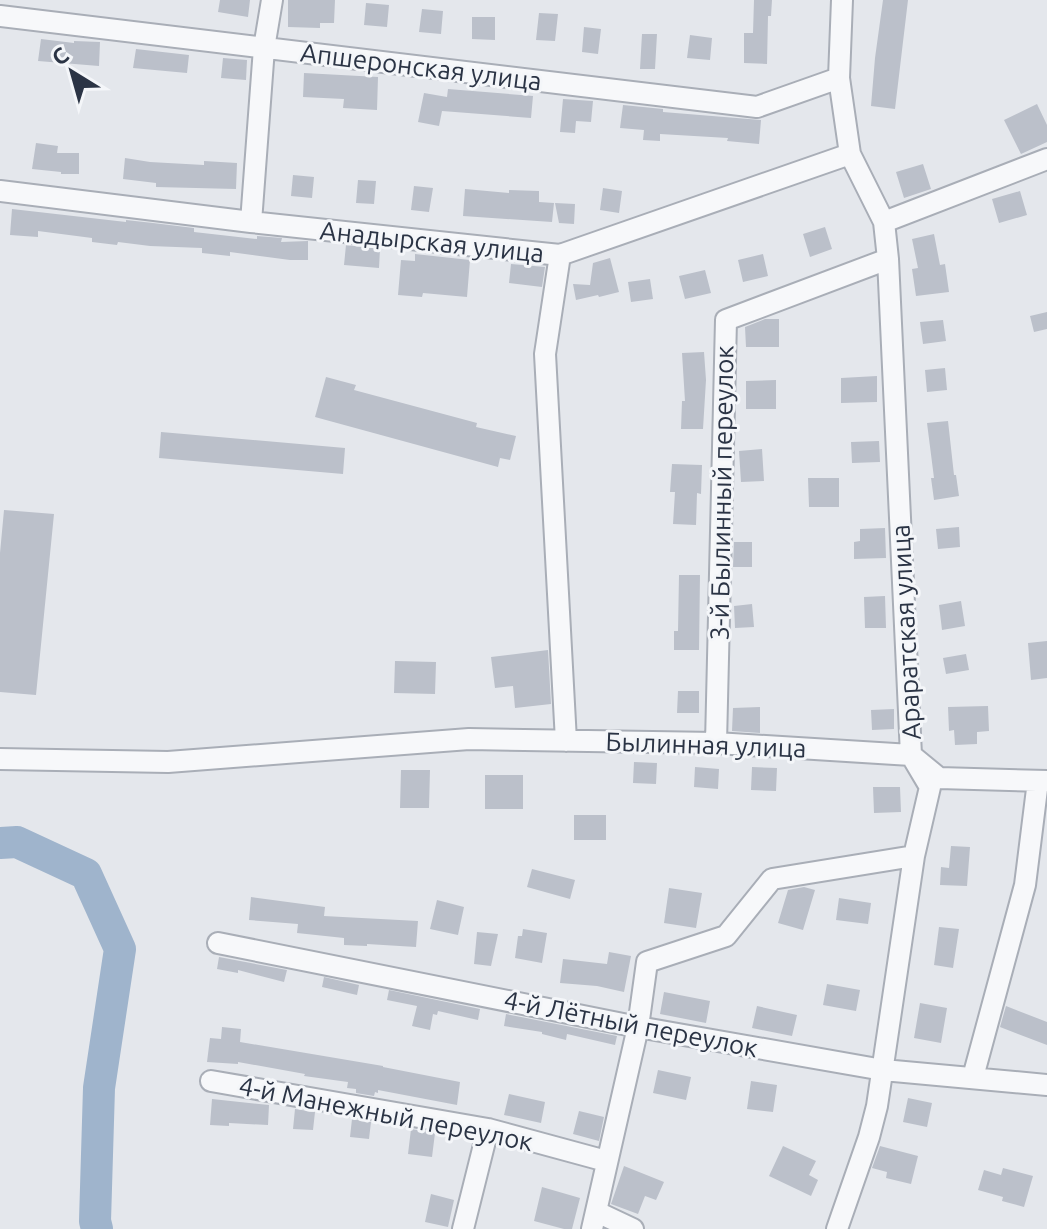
<svg xmlns="http://www.w3.org/2000/svg" width="1047" height="1229" font-family="Ubuntu,sans-serif">
<rect width="100%" height="100%" fill="#e4e7ec"/>
<g fill="none" stroke-linecap="round" stroke-linejoin="round">
<!-- river -->
<path stroke="#9fb4cc" stroke-width="32" d="M0,843L17,842L86,874L120,949L99,1088L95,1221L97,1229"/>
</g>
<!-- building -->
<path fill="#bbc0ca" d="M220,0H250L248,17L218,12Z
M288,0H335L334,23H320V28L288,27Z
M754,0H772L771,16H768L767,64L744,63V33H753Z
M883,0H908L895,109L871,106L875,58Z
M366,3L389,5L387,27L364,25Z
M422,9L443,11L441,34L419,32Z
M539,13L558,14L555,41L536,40Z
M472,17H495V40L472,39Z
M584,27L601,29L598,54L582,52Z
M642,34H657L655,69H640Z
M690,35L712,38L710,60L687,58Z
M41,39L74,43V41L100,42L99,66L38,61Z
M136,49L189,55L187,73L133,68Z
M223,58L247,60L246,80L221,78Z
M304,73L378,77L377,110L343,108L344,99L303,97Z
M448,89L533,96L531,118L442,111L439,126L418,122L424,93L447,97Z
M563,99L593,101L591,122L576,121L575,133L560,132Z
M1037,104L1047,125V142L1021,154L1004,120Z
M623,105L663,109V112L761,120L759,144L727,141L728,138L660,134V141L643,140L644,130L620,128Z
M36,143L58,146L57,153H79V174H61V172L32,169Z
M125,158L150,162L204,165V161L237,163L236,189L156,187V183L123,179Z
M923,164L931,189L904,198L896,172Z
M293,175L314,177L312,198L291,196Z
M358,180L376,181L374,204L356,203Z
M414,186L433,188L429,212L411,210Z
M603,188L622,191L619,213L600,210Z
M465,189L509,193V190L539,191V202L554,203L552,222L463,216Z
M1020,191L1027,215L999,223L992,199Z
M555,203L575,204L574,224L559,223Z
M12,209L126,222V220L153,223L194,228V232L257,239V236L282,238L281,242L308,241V260H290L230,252V256L202,253V248L150,246L118,242L117,245L92,242V238L38,231V237L10,235Z
M825,227L832,249L810,257L803,234Z
M934,234L940,265L945,264L949,292L916,296L912,269L918,268L912,239Z
M346,245L380,249L379,268L344,265Z
M415,254L470,260L467,297L423,293L422,297L398,295L401,260L415,261Z
M763,254L768,276L743,282L738,260Z
M610,258L619,292L599,297L598,295L576,300L573,284L590,285L593,263Z
M511,264L545,267L542,287L509,283Z
M705,270L711,293L685,299L679,276Z
M650,279L653,299L631,302L628,282Z
M1047,312V329L1034,332L1030,316Z
M765,319H779V347H746L745,327Z
M943,320L946,341L923,344L920,322Z
M704,352L706,380L703,429H681L682,401H685L682,353Z
M945,368L947,390L927,392L925,370Z
M877,376V402L841,403V378Z
M326,377L356,385L354,390L477,423L476,427L516,436L510,460L500,458L498,467L315,417Z
M776,380V409H746V381Z
M948,421L954,475H956L959,496L934,500L931,478H934L927,423Z
M161,432L345,448L343,474L159,458Z
M879,441L880,462L852,463L851,442Z
M762,449L764,481L741,482L739,451Z
M672,464L702,465L701,494L697,493L696,525L673,524L675,492H670Z
M808,478H839V507H809Z
M4,510L54,514L36,695L0,692V553Z
M959,527L960,547L938,549L936,529Z
M885,528L886,558L854,559V542L860,541V529Z
M734,542H752V567H733Z
M679,575H700L699,650H674V631H678Z
M885,596L886,628H865L864,597Z
M961,601L965,626L942,630L939,605Z
M752,604L754,627L735,628L734,606Z
M1047,641V678L1031,680L1028,643Z
M548,650L551,704L515,708L513,686L495,688L491,657Z
M966,654L969,670L946,674L943,658Z
M395,661L436,662L435,694L394,693Z
M678,691H699V713H677Z
M988,706L989,731L977,732V744L955,745L954,730L949,731L948,707Z
M760,707V733L732,731L733,708Z
M894,709V729L872,730L871,710Z
M634,762L657,763L656,784L633,783Z
M695,767L719,769L718,789L694,787Z
M752,767L777,768L776,791L751,790Z
M401,770H430L429,808H400Z
M485,775H523V809H485Z
M873,787H900L901,812L874,813Z
M574,815H606V840H574Z
M951,846L970,847L967,886L940,885L941,867L949,868Z
M532,869L575,880L570,899L527,887Z
M804,887L815,890L803,930L778,923L788,890Z
M669,888L702,893L696,928L664,923Z
M251,897L325,907L324,916L418,921L416,947L367,944V946L344,945V938L297,933L298,924L249,920Z
M839,898L871,903L868,924L836,920Z
M437,900L464,907L458,935L430,929Z
M939,927L959,929L953,968L934,965Z
M523,929L547,933L542,963L515,958L518,936H522Z
M477,932L498,934L491,966L474,964Z
M609,952L631,956L624,992L597,986L560,983L563,959L607,964Z
M219,957L287,970L284,982L238,970V973L217,969Z
M324,977L359,985L357,995L322,987Z
M827,984L860,990L856,1011L823,1005Z
M389,990L480,1009L478,1020L438,1011L437,1015L433,1014L430,1030L412,1026L417,1006L387,1000Z
M664,992L710,1001L706,1023L660,1014Z
M920,1003L947,1008L941,1043L914,1038Z
M757,1006L797,1015L792,1036L752,1028Z
M1006,1006L1047,1022V1045L1000,1027Z
M506,1014L617,1036L615,1045L567,1034L566,1040L542,1034V1032L504,1026Z
M222,1027L241,1029L240,1042L383,1066V1067L460,1082L457,1105L378,1090V1093L375,1092L374,1096L356,1093V1089L347,1088L348,1082L304,1076L305,1074L238,1062V1064L207,1062L210,1038L221,1039Z
M658,1070L691,1077L686,1100L653,1093Z
M751,1081L777,1085L773,1112L747,1109Z
M509,1094L545,1102L541,1123L504,1115Z
M908,1098L932,1103L927,1127L903,1122Z
M212,1099L269,1105L268,1125L229,1123V1126L210,1125Z
M295,1109L315,1112L313,1130L293,1129Z
M579,1111L604,1117L599,1141L573,1134Z
M352,1119L371,1122L369,1139L350,1137Z
M411,1129L435,1133L432,1157L408,1154Z
M783,1146L816,1161L809,1175L818,1180L811,1196L769,1176Z
M880,1146L918,1156L911,1184L886,1178L887,1172L872,1168Z
M624,1166L664,1182L656,1200L645,1196L638,1214L611,1204Z
M1003,1168L1033,1176L1024,1207L1002,1201L1003,1197L978,1190L984,1170L1001,1175Z
M542,1187L580,1198L572,1229H564L534,1221Z
M431,1194L454,1200L448,1227L425,1222Z"/>
<g fill="none" stroke-linecap="round" stroke-linejoin="round">
<!-- minor casing -->
<g stroke="#a9aeb7" stroke-width="24">
<path id="minor" d="M0,16L757,107L839,78
M0,191L251,222L560,255L850,154
M251,222L264,48L272,0
M884,222L1047,159
M560,255L545,354L566,741
M716,743L726,320L888,259
M0,759L168,762L469,739L716,743L911,755L939,778L1047,781
M218,943L638,1027L883,1070L1047,1085
M973,1077L1025,885L1038,781
M211,1081L488,1129L606,1161
M597,1212L633,1229
M463,1229L488,1129
M592,1229L638,1027L647,962L726,936L772,879L914,856
M837,1229L869,1137L877,1106L914,856L930,787L911,755L888,259L884,222L850,154L839,78L842,0"/>
</g>
<!-- minor -->
<use href="#minor" stroke="#f7f8fa" stroke-width="20"/>
</g>
<g text-anchor="middle" stroke-width="6" stroke-linejoin="round" paint-order="stroke">
<!-- street labels -->
<g font-size="26" fill="#2b3445" stroke="#f4f6f9">
<text transform="translate(421 67) rotate(7)" y="9">Апшеронская улица</text>
<text transform="translate(432 242) rotate(6)" y="9">Анадырская улица</text>
<text transform="translate(722 493) rotate(-89)" y="9">3-й Былинный переулок</text>
<text transform="translate(906 632) rotate(-93)" y="9">Араратская улица</text>
<text transform="translate(706 745) rotate(2)" y="9">Былинная улица</text>
<text transform="translate(631 1024) rotate(11)" y="9">4-й Лётный переулок</text>
<text transform="translate(386 1114) rotate(11)" y="9">4-й Манежный переулок</text>
</g>
</g>
<!-- north arrow -->
<g transform="translate(72 72) rotate(323)" stroke="#f4f6f9" stroke-width="6" paint-order="stroke">
<path d="M0-6L14 30L0 20L-14 30Z" fill="#2b3445"/>
<text y="-12" font-size="22" font-weight="bold" text-anchor="middle" fill="#2b3445">С</text>
</g>
</svg>
